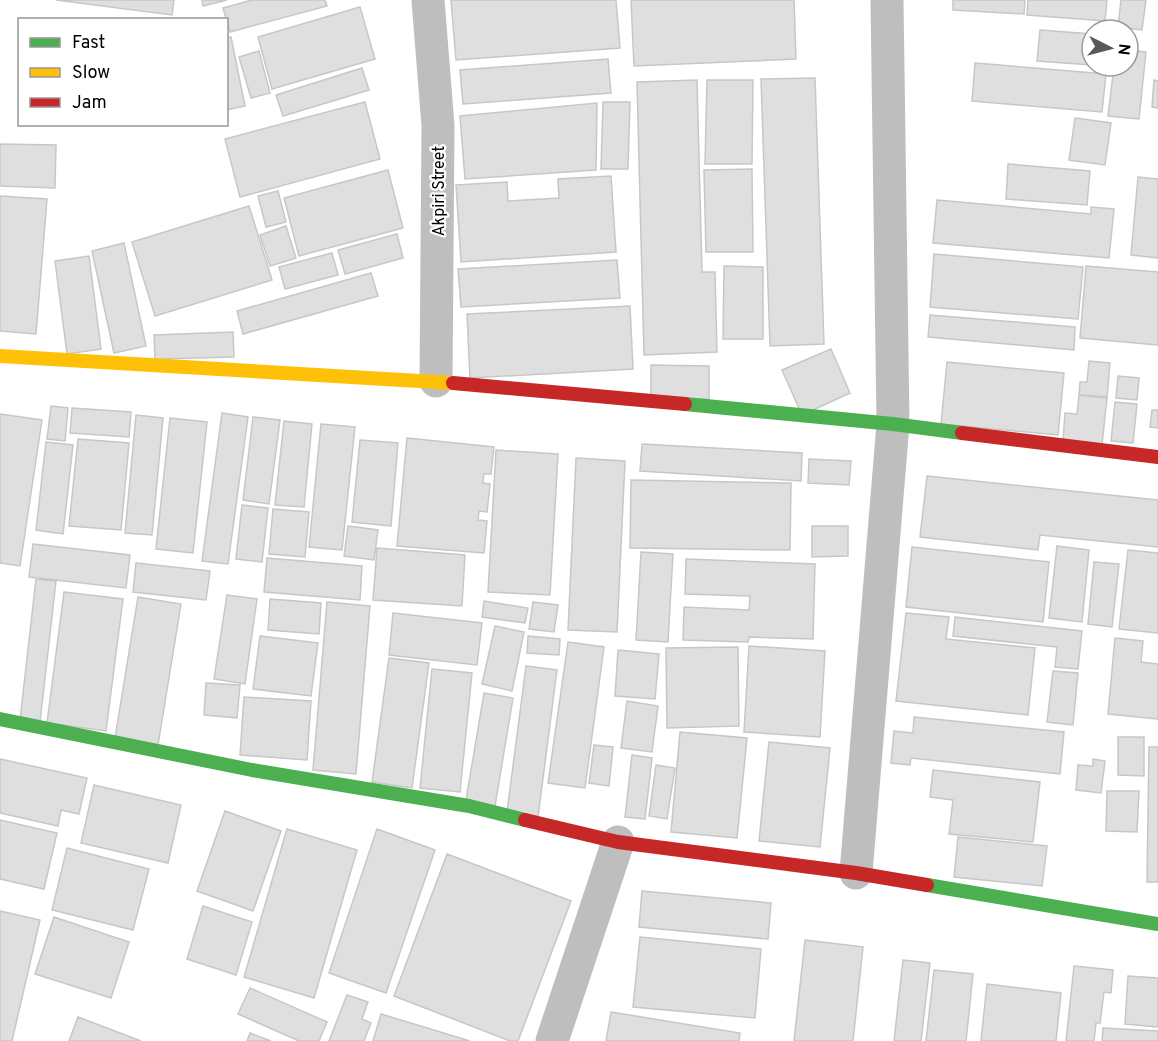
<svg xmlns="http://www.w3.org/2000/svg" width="1158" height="1041" font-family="Overpass,sans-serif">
<rect width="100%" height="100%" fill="#fff"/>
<!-- building -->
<path fill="#dfdfdf" stroke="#c7c7c7" stroke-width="1.5" d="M56,0H174L172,15Z
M202,0H227L203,6Z
M252,0H325L327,6L230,32L223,8Z
M451,0H616L620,48L456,60Z
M631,0H794L796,59L634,66Z
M953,0H1025L1024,14L953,10Z
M1028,0H1107L1105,21L1027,15Z
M1121,0H1146L1142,30L1118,27Z
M360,7L375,59L272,89L258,37Z
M1040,30L1092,34V65L1037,61Z
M231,37L245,106L226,110V38Z
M1128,50L1146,52L1139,119L1108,116L1114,66H1128Z
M259,51L270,93L251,98L239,57Z
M608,59L611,93L463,104L460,70Z
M975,63L1106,74L1102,112L972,101Z
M362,68L369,90L283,116L276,95Z
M815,78L824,344L770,346L761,79Z
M697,80L702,272H715L717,352L644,355L637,82Z
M707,80H753L752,164H705Z
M1154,80L1158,81V108L1152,107Z
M365,102L380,159L240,197L225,139Z
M603,102H630L628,169H601Z
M597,103L596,170L465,179L460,116Z
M1075,118L1111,123L1105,165L1069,160Z
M0,144L56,145L55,188L0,186Z
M1008,164L1090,171L1087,205L1006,199Z
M752,169L753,252H706L704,170Z
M388,170L403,228L299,256L284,198Z
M611,176L616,252L461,262L456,185L507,182L508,201L559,198L558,179Z
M1138,177L1158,179V258L1131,255Z
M278,191L286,222L266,227L258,196Z
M0,196L47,199L36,334L0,331Z
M937,200L1091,214V207L1114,209L1109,258L933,243Z
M249,206L272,280L155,316L132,242Z
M286,226L296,258L270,266L260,235Z
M397,234L403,258L345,274L338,250Z
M124,243L146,346L114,353L92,251Z
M332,253L338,275L285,289L279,267Z
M934,254L1083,267L1078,319L930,307Z
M89,256L101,349L67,354L55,261Z
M617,260L620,298L461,307L458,269Z
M724,266L763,267V339H723Z
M1086,266L1158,272V345L1080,338Z
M371,273L378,296L243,334L237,311Z
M630,306L633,369L470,378L467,314Z
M930,315L1075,327L1074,350L928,337Z
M233,332L234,357L155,359L154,335Z
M831,349L850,393L802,415L782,370Z
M1089,361L1110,363L1107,397L1079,395L1080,382H1087Z
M947,362L1064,373L1058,435L941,424Z
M651,365L709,366V399H651Z
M1118,376L1139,378L1137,400L1116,398Z
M1079,395L1107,398L1102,445L1063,441L1065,413L1077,414Z
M1115,402L1137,404L1133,443L1111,441Z
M51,406L68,408L65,441L47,439Z
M72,408L131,412L129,437L70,433Z
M1152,410H1158V428L1150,427Z
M222,413L248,417L228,564L202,561Z
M0,414L42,420L20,566L0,563Z
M136,415L163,418L152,535L125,533Z
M253,417L280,420L269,504L243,500Z
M170,418L207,422L193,553L156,549Z
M284,421L312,424L304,507L275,505Z
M321,424L355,427L342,550L309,547Z
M407,438L494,447L491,474H484L483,483L490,484L487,512L479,511L478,520L487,521L484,553L397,546Z
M78,439L129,443L121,530L69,526Z
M360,440L398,443L391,526L352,522Z
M46,442L73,445L63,534L36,530Z
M642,444L802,453L801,481L640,471Z
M496,450L558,454L550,595L488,592Z
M576,458L625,461L617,632L568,630Z
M809,459L851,461L849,485L808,483Z
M927,476L1158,500V547L1040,535L1038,550L920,537Z
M631,480L791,483L790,550L630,548Z
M242,505L268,508L262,562L236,559Z
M273,509L309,512L305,557L269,554Z
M348,526L378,530L374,560L344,556Z
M812,526H848V556L812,557Z
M33,544L130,555L126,588L29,577Z
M1057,546L1089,550L1082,622L1049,618Z
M912,547L1049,562L1043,622L906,607Z
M377,548L465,555L462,606L373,600Z
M1128,550L1158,553V633L1119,629Z
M641,552L673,554L668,642L636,640Z
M267,558L362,566L360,600L264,592Z
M686,559L815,564L813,639L749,637L748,642L683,640L684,607L749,610L750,596L685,594Z
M1094,562L1119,564L1112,627L1088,624Z
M136,563L210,571L206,600L133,592Z
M36,579L56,581L40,722L20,720Z
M64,592L123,599L106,731L47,723Z
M227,595L257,599L245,684L214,679Z
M138,597L181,604L158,745L115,738Z
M270,599L321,603L319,634L268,630Z
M484,601L528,608L525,623L482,617Z
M327,602L370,606L356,774L313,770Z
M533,602L558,605L554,632L529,629Z
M393,613L482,623L477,665L389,655Z
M906,613L949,617L946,639L1035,648L1028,715L896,701Z
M955,617L1082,631L1078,669L1055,667L1057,647L953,636Z
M495,626L524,632L512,691L482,684Z
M260,636L318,643L311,696L253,689Z
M528,636L560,639L559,655L527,653Z
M1115,638L1143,641L1141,662L1158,664V719L1108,714Z
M568,642L604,647L585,788L548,783Z
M749,646L825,651L820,737L744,732Z
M738,647L739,726L667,728L666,648Z
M618,650L659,654L655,699L615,696Z
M389,658L429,663L412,788L372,782Z
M526,666L557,670L538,817L507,812Z
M432,669L472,673L460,792L420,788Z
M1053,671L1078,673L1073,725L1047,722Z
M206,683L240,685L237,718L204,715Z
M484,693L513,698L495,806L466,800Z
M244,697L311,701L307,760L240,755Z
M627,701L658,706L652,752L621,748Z
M914,717L1064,732L1060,774L911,758L910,765L891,763L894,731L913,733Z
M680,732L747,738L737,838L671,832Z
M1118,737H1144V776L1118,775Z
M769,742L830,748L820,847L759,841Z
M594,745L613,747L609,786L589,783Z
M1149,747H1158V882H1147Z
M632,755L652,758L645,819L625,817Z
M0,759L87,778L79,814L61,810L58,826L0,813Z
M1093,759L1105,761L1101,793L1076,790L1078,765L1093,766Z
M656,765L675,768L667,819L649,816Z
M933,770L1040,782L1033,842L949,834L953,800L930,797Z
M94,785L181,805L168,863L81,843Z
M1107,791H1139L1137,832L1106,831Z
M225,811L281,831L253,911L197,891Z
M0,820L57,833L44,889L0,879Z
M287,829L357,850L314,998L244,977Z
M377,829L435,850L386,993L329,973Z
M958,837L1047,846L1042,886L954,877Z
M67,848L149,869L133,930L52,910Z
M447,854L571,901L518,1041H510L394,996Z
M642,891L771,903L768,939L639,927Z
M203,906L252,922L236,975L187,959Z
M0,911L40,920L12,1041H0Z
M54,917L129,942L111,998L35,974Z
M640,937L761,949L755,1018L633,1007Z
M805,940L863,947L853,1041H794Z
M903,960L930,963L921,1041H894Z
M1074,966L1113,970L1111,993L1104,992L1100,1023H1096L1094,1041H1066Z
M934,970L973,974L966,1041H926Z
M1128,976L1158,978V1027L1125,1024Z
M987,984L1061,993L1056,1041H981Z
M250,988L327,1022L319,1041H299L238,1014Z
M347,995L368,1002L362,1019L371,1023L364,1041H329Z
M611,1012L740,1033L739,1041H606Z
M381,1014L470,1041H373Z
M78,1017L141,1041H69Z
M1103,1028L1158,1031V1041H1102Z
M250,1033L271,1041H247Z"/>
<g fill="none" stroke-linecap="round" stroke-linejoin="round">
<!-- street -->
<path stroke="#bebebe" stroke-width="33" d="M428,0L438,126L436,381
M856,873L893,424L887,0
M552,1041L618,842"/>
<!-- fast -->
<path stroke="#4caf50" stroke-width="14" d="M685,404L893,424L962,433
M0,719L252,770L469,806L525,820
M927,885L1158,924"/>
<!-- slow -->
<path stroke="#ffc107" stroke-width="14" d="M0,356L453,383"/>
<!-- jam -->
<path stroke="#c62828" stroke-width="14" d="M453,383L685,404
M962,433L1158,457
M525,820L618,842L856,873L927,885"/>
</g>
<g text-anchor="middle" stroke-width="4.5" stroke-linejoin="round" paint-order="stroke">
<!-- street labels -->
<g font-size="16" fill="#000" stroke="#fff">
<text transform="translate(438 191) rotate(-90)" y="6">Akpiri Street</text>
</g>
</g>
<!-- legend -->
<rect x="18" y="18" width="210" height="108" fill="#ffffff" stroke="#999999" stroke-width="1.5"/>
<rect x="30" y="38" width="30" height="9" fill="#4caf50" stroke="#999999" stroke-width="1.5"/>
<text x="72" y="48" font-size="18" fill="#000000">Fast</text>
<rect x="30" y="68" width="30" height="9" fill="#ffc107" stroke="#999999" stroke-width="1.5"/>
<text x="72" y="78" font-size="18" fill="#000000">Slow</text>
<rect x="30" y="98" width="30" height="9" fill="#c62828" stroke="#999999" stroke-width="1.5"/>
<text x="72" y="108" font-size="18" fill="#000000">Jam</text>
<!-- north arrow -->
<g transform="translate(1110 48) rotate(96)"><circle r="28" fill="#ffffff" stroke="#999999" stroke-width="1.5"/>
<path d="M0-4.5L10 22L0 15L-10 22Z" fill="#595959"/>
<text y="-9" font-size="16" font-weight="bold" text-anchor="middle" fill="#000000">N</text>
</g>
</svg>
